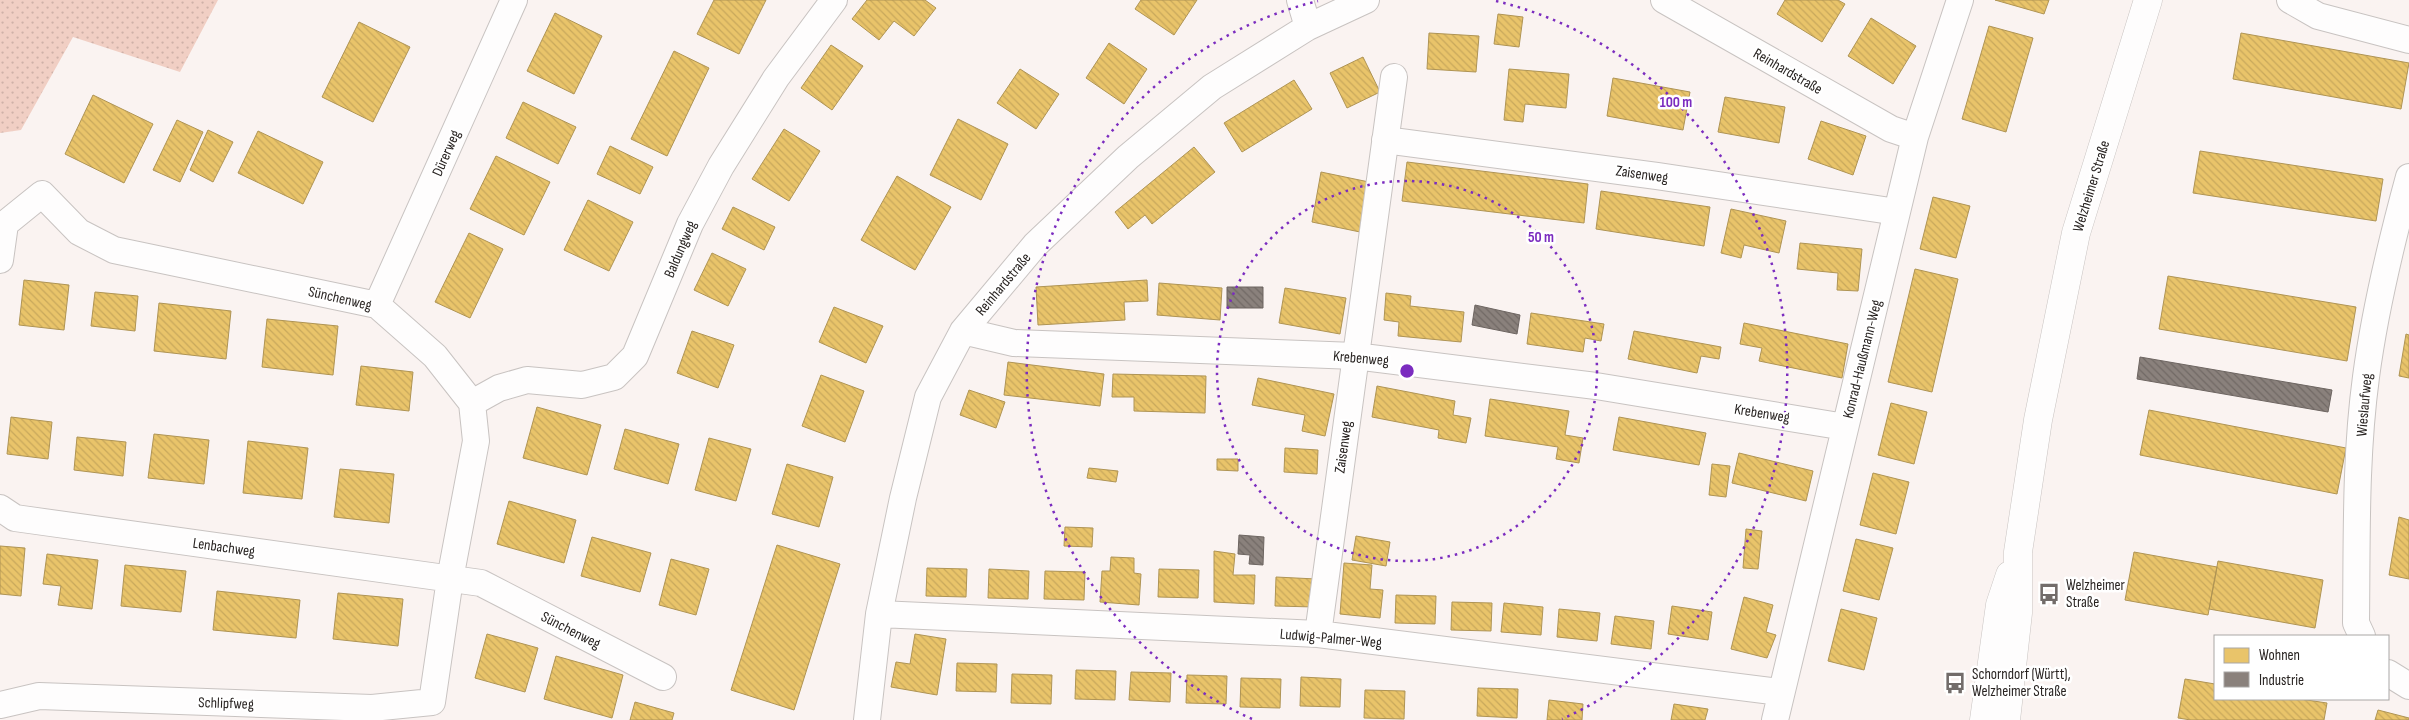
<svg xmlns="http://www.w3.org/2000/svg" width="2409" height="720" font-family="'Sofia Sans Condensed',sans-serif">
<defs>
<pattern id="grass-dots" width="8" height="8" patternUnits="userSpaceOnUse" patternTransform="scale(1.25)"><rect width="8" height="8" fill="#f1cfc4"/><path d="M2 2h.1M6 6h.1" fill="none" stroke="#cfb1a8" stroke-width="1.8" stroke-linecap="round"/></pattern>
<pattern id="homes-back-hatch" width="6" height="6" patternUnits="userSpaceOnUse" patternTransform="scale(1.25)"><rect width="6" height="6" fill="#e9c46a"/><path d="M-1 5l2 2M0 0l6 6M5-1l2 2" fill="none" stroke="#c8a85c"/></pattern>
<pattern id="industry-back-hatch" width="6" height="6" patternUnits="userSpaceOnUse" patternTransform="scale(1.25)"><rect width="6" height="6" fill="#8a817c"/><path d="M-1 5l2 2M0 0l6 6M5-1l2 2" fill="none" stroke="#716965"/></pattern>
</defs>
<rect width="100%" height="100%" fill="#faf3f1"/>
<!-- grass -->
<path fill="url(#grass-dots)" d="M0,0H218L180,72L73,37L21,130L0,133Z"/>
<!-- homes -->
<path fill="url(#homes-back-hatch)" stroke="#af9454" d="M714,0H766L739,54L697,34Z
M867,0H925L936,8L914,36L894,21L879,40L852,19Z
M1141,0H1197L1174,35L1135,9Z
M1785,0H1838L1845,4L1822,42L1777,14Z
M1995,0H2049L2044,14Z
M555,13L602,36L574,94L527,71Z
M1498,14L1523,17L1519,47L1494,44Z
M1871,18L1916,46L1893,84L1848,56Z
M359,22L410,47L373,122L322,97Z
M1989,26L2033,38L2006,132L1962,119Z
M1429,33L1479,36L1476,72L1427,69Z
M2241,33L2409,63L2401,109L2233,79Z
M1109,43L1147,69L1124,104L1086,78Z
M831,45L863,66L832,110L801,88Z
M674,51L709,68L667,156L631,139Z
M1363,57L1380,92L1347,108L1330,73Z
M1020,69L1059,94L1036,129L997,103Z
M1509,69L1569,74L1566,108L1525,104L1523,122L1504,120Z
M1613,78L1690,92L1683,130L1607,116Z
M1294,80L1312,109L1242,152L1224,123Z
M93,95L153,124L124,183L65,154Z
M1725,97L1785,107L1779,143L1718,132Z
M523,102L576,127L558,164L506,138Z
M958,119L1008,144L981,200L930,175Z
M177,120L203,132L180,182L153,170Z
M1821,121L1866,136L1853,175L1808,159Z
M784,129L820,151L789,201L752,179Z
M208,130L233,142L213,182L190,170Z
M258,131L323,162L303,204L238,173Z
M610,146L653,167L640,194L597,174Z
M1194,147L1215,172L1152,224L1145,215L1128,229L1115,212Z
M2200,151L2383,179L2376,221L2193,193Z
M496,156L550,182L524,235L470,209Z
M1407,162L1588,184L1584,223L1402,201Z
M1321,172L1369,182L1360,232L1312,222Z
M897,176L951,207L915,270L861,240Z
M1601,191L1710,207L1704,246L1596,229Z
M1933,197L1970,206L1956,258L1920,249Z
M588,200L633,222L609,271L564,250Z
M733,207L775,227L764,250L722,229Z
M1731,209L1786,221L1779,253L1744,245L1741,258L1721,253Z
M469,233L503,249L470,318L435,302Z
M1800,243L1862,249L1858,291L1837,290L1838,273L1797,269Z
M712,253L746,269L728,306L694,290Z
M1915,269L1958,279L1932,392L1888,382Z
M2168,276L2356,307L2347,361L2159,329Z
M24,280L69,285L64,330L19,325Z
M1147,280L1148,301L1124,302L1125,320L1038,325L1036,287Z
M1159,283L1222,288L1220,320L1157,315Z
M1285,288L1346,298L1340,334L1279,323Z
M95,292L138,296L135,331L91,326Z
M1386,293L1411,296L1410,306L1464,312L1461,342L1398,336L1399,322L1384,320Z
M159,303L231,311L226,359L154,351Z
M834,307L883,326L866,363L819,342Z
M1531,313L1604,324L1601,341L1585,338L1583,352L1527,344Z
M267,319L338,326L333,375L262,367Z
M1744,323L1848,344L1842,378L1759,361L1762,348L1740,344Z
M692,331L734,345L718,388L677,373Z
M1634,331L1721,347L1719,359L1701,356L1697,373L1628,359Z
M2406,334L2409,335V378L2399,376Z
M1008,362L1104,374L1100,406L1004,395Z
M361,366L413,372L409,411L356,405Z
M1113,374L1206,376L1205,413L1134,411V397H1112Z
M821,375L864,391L845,442L802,426Z
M1258,378L1334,394L1325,436L1302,431L1305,415L1252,405Z
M1377,386L1455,401L1453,415L1471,418L1466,443L1438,438L1439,430L1372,417Z
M969,390L1005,402L996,428L960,415Z
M1490,399L1569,411L1565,435L1583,438L1579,463L1556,459L1558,447L1485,436Z
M1891,403L1927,412L1914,464L1878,455Z
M537,407L601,425L587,475L523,458Z
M2149,410L2346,448L2337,494L2140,455Z
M11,417L52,422L48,459L7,454Z
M1619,417L1706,433L1699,465L1613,450Z
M625,429L679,444L668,484L614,469Z
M154,434L209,440L204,484L148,478Z
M77,437L126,442L123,476L74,470Z
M709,438L751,449L736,501L695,490Z
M248,441L308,448L302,499L243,493Z
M1285,448L1318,450L1317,474L1284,472Z
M1739,453L1813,471L1806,501L1732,483Z
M1217,459H1238V471L1217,470Z
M787,464L833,477L819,527L772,514Z
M1712,464L1730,466L1726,497L1709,495Z
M1089,468L1118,471L1116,482L1087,478Z
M340,469L394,474L389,523L334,517Z
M1873,473L1909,482L1896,534L1860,525Z
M509,501L576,520L564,563L497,544Z
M2399,517L2409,520V579L2389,575Z
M1065,527L1093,528L1092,547L1064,546Z
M1746,529L1762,531L1758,569L1743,568Z
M1356,536L1390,542L1386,566L1352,560Z
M592,537L651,553L640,592L581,576Z
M1856,539L1893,548L1879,600L1843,591Z
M777,545L840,564L794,710L731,690Z
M0,546L25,548L21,596L0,594Z
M1214,551L1235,554L1233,575H1255L1254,604L1214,602Z
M2134,552L2217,567L2208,615L2125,600Z
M47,554L98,560L92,609L58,605L61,586L43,584Z
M1111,557L1134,558V573L1141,574L1139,605L1100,602L1102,571H1110Z
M671,559L709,569L696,615L659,605Z
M2218,561L2323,580L2315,628L2209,609Z
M1344,563L1372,565L1370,589L1383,590L1380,618L1340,614Z
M125,565L186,571L181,612L121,606Z
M927,568L967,569L966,597L926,596Z
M989,569L1029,571L1028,599L988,598Z
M1159,569L1199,570L1198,598L1158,597Z
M1045,571L1085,572L1084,600L1044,599Z
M1276,577L1316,579L1315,607L1275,606Z
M217,591L300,600L296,638L213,630Z
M338,593L403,599L398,646L333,639Z
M1396,595L1436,596L1435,624L1395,623Z
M1744,597L1773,605L1766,632L1776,635L1767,658L1731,649Z
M1452,602L1492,603L1491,631L1451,630Z
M1504,603L1543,607L1541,635L1501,632Z
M1672,606L1712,612L1708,640L1668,634Z
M1559,609L1600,613L1597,641L1557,637Z
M1841,609L1877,618L1864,670L1828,661Z
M1615,616L1654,621L1651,649L1611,644Z
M487,634L538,648L525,692L475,678Z
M915,634L946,639L937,695L891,687L896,662L910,664Z
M556,656L623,675L612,718L544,699Z
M957,663L997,664L996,692L956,691Z
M1076,670L1116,671L1115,700L1075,699Z
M1131,672L1171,673L1170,702L1129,700Z
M1012,674L1052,675L1051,704L1011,703Z
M1187,675L1227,676L1226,704L1186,703Z
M1301,677L1341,679L1340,707L1300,706Z
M1241,678L1281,679L1280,708L1240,707Z
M2185,679L2215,684V699H2300L2327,703L2324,720H2191L2178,718Z
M1478,688L1518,689L1517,718L1477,716Z
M1365,690L1405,691L1404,719L1364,718Z
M1549,700L1583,704L1582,720H1547Z
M635,702L674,713L672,720H630Z
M1674,704L1708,709L1705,720H1671Z
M2378,710L2409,718V720H2375Z"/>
<!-- industry -->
<path fill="url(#industry-back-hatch)" stroke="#6d6561" d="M1227,287H1263V308H1227Z
M1475,305L1520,315L1517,334L1472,325Z
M2140,357L2332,390L2328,412L2137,379Z
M1239,535L1264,537L1263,565L1249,564L1250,555L1238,554Z"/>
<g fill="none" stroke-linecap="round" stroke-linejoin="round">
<!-- minor casing -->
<g stroke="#c8c3c1" stroke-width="28">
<path id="minor" d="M1300,0L1308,27
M1664,0L1891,129L1915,137
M2290,0L2318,16L2409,40
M1385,140L1657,176L1897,212
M0,260L5,224L42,194L79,232L114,250L377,305L435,356L472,403L476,441L450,579L432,702
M377,305L514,0
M963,331L1014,343L1355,356L1596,386L1845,427
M472,403L499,388L527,380L582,385L614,377L635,356L690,224L721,166L776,78L834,0
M0,508L15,518L481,583L663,677
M879,614L1318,634L1780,692
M1318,634L1394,77
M2362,636L2356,623C2357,541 2355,458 2366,377C2375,309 2391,243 2409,177
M2388,673L2409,686
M0,705L39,696L372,708L432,702
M867,720L879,614L903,498L928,397L963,331L1035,245L1128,157L1212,87L1308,27L1366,0
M1775,720L1915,137L1960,0"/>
</g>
<!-- major casing -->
<g stroke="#c8c3c1" stroke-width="29">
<path id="major" d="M1984,720L2000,605L2010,575
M2006,720L2018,613V552L2038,420L2076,233L2148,0"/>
</g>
<!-- minor -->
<use href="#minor" stroke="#fefdfd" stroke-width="26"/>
<!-- major -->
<use href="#major" stroke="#fefdfd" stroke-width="28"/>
</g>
<!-- distance rings -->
<g fill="none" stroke="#7b2cbf" stroke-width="2.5" stroke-dasharray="2.5 5">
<circle cx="1407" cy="371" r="190"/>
<path d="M1252 719A381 381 0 0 1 1318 1M1496 1A381 381 0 0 1 1562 719"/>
</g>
<!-- icons -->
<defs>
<g id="bus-bare" transform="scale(1.725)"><path d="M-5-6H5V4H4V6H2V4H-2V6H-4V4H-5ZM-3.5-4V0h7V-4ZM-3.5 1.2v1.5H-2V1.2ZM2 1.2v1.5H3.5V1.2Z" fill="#726c6a" stroke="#fff" stroke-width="2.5" paint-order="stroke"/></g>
</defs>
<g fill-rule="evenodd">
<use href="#bus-bare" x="2049" y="594"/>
<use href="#bus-bare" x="1955" y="683"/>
</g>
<g text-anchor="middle" stroke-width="5" stroke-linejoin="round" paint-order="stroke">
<!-- street labels -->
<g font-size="15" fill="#282321" stroke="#fff">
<text transform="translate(1788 71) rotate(30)" y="5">Reinhardstraße</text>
<text transform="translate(446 153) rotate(-66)" y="5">Dürerweg</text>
<text transform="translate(1642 174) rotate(8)" y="5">Zaisenweg</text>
<text transform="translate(2091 186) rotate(-73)" y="5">Welzheimer Straße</text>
<text transform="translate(680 249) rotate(-67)" y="5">Baldungweg</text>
<text transform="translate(1003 284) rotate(-50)" y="5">Reinhardstraße</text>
<text transform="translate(340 298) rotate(13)" y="5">Sünchenweg</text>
<text transform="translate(1361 358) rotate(5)" y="5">Krebenweg</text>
<text transform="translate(1862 359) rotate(-76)" y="5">Konrad-Haußmann-Weg</text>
<text transform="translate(2364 405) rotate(-85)" y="5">Wieslaufweg</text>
<text transform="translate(1762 413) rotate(9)" y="5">Krebenweg</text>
<text transform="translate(1343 447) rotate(-82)" y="5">Zaisenweg</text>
<text transform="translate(224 547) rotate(8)" y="5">Lenbachweg</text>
<text transform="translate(571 630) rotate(27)" y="5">Sünchenweg</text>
<text transform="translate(1331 638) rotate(5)" y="5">Ludwig-Palmer-Weg</text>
<text transform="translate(226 703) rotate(2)" y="5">Schlipfweg</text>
</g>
<!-- poi labels -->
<g font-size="15" fill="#282321" stroke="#fff" text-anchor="start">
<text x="2066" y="590">Welzheimer<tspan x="2066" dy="17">Straße</tspan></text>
<text x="1972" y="679">Schorndorf (Württ),<tspan x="1972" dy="17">Welzheimer Straße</tspan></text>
</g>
</g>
<circle cx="1407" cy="371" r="8" fill="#7b2cbf" stroke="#fff" stroke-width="2.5"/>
<g font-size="15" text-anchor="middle" font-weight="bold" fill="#7b2cbf" stroke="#fff" stroke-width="5" stroke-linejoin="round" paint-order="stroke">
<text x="1676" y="107">100 m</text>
<text x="1541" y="242">50 m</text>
</g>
<!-- legend -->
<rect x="2214" y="635" width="175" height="65" fill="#ffffff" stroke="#a9a7a6"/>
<rect x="2224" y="648" width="25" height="15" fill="#e9c46a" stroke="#a9a7a6"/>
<text x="2259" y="660" font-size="15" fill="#282321">Wohnen</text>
<rect x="2224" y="672" width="25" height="15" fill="#8a817c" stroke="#a9a7a6"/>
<text x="2259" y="685" font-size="15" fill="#282321">Industrie</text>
</svg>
